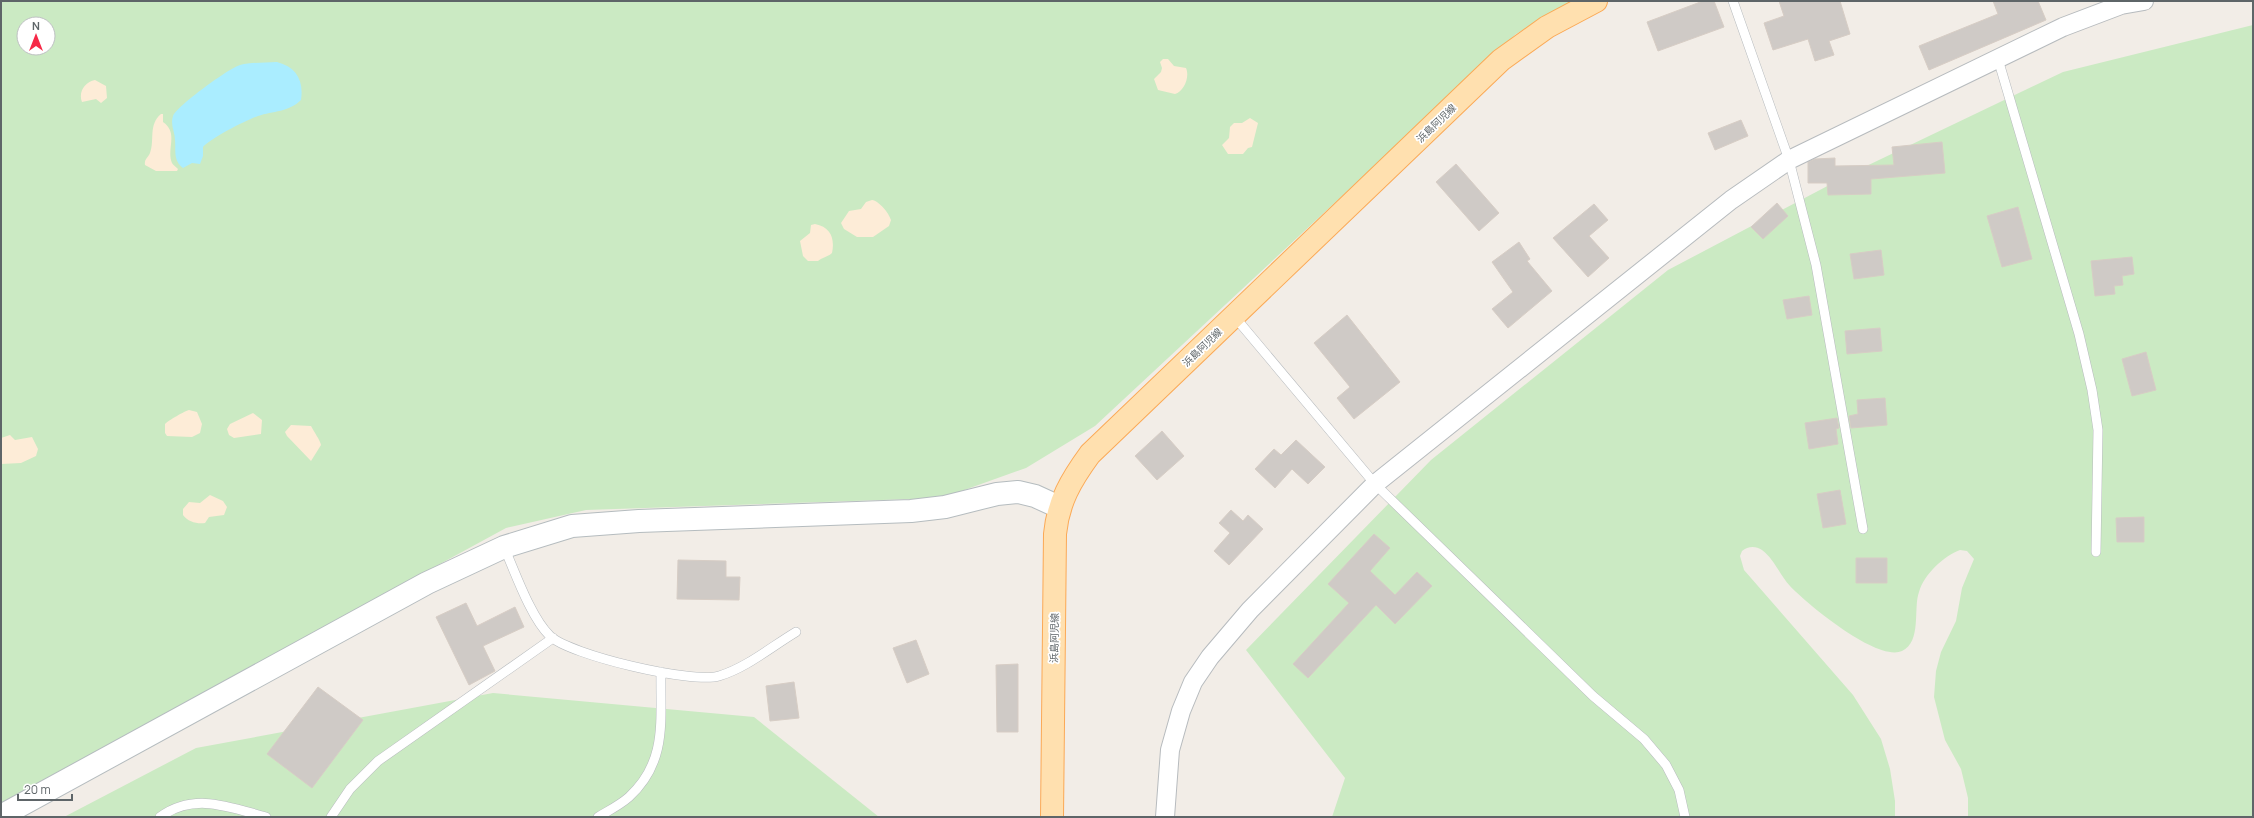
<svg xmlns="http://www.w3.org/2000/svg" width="2254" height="818" font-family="Manrope,'Noto Sans JP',sans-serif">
<rect width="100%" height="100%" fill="#f2ede7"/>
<!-- green -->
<path fill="#cbeac3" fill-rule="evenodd" d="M1,1H1573L1516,34L1095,426L1026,468L942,498L586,510L506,528L1,803ZM24,24H48V48H24Z
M2253,25V817H1968V798L1961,769L1945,740L1934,697L1936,671L1941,652L1956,621L1962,588L1974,559L1967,551L1960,550C1944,556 1924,574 1919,592C1913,608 1922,642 1902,651C1877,662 1807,604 1790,586C1780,575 1774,559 1762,550C1756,546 1748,546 1742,551L1740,556L1744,570L1853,695L1881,739L1890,769L1895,801V817H1332L1345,778L1246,650L1431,460L1668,270L1856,171L2063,72Z
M493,693L754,717L879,817H64L196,748Z"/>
<!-- sand -->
<path fill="#fdecd7" d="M1163,59H1168L1174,66L1186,68C1190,77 1184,91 1175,94L1158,90L1154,79L1161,72L1162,68L1160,62Z
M95,80L106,86L107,98L101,103L96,99L82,102C78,92 85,82 95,80Z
M161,114H163V122C179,133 166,149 172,163C173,165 176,167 178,169L177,171H156L145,165C144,159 148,158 150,153C155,140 148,125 161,114Z
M1250,118L1258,123L1252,147L1248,148L1243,154H1228L1222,145L1229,138L1230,127L1234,123H1242Z
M872,200C879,201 889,213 891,220L889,226L873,237H857L844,229L841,223L849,211L861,209L866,202Z
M815,224C831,227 835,239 832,253C828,257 823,257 818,261H808L803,256L800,241L810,233L811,225Z
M189,410L197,412L202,424L200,433L192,437L167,436L165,433V424C169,420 185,411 189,410Z
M253,413L262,420L261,434L234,438L229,435L227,429L230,424Z
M291,425L311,426C314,432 320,440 321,445L311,461L287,436L285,432Z
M10,435L15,440L32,437L38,449L36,456L21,463L1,464V438Z
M210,495L223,501L227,507L224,515L209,517L205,523C197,524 188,522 183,515V509L189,502L200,503Z"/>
<!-- water -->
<path fill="#aaedff" d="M277,62C296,67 304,80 301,100C289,112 273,111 258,116C246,120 211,138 203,147V156L200,164L192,163L183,168C173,160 176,151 175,140C175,132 170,125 173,116C177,106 229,68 240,65C252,62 265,63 277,62Z"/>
<!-- building -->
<path fill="#cfcac6" stroke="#d7cdc5" d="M1703,1H1714L1724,27L1658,51L1647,22Z
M1779,1H1840L1850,34L1829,41L1834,55L1815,61L1808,39L1773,50L1764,23L1784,16Z
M1993,1H2038L2046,20L1929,70L1919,46L1998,14Z
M1741,120L1748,136L1715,150L1708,133Z
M1942,142L1945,173L1871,179V194L1828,195L1827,183H1808V162L1815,159L1835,158V166L1894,165L1892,147Z
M1456,164L1499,213L1479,231L1436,182Z
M1777,203L1788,216L1763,239L1751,227Z
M1594,204L1608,220L1589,236L1609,258L1588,277L1553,238Z
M2018,207L2032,259L2002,267L1987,216Z
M1519,242L1530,259L1527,261L1552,291L1508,328L1492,309L1513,292L1492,262Z
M1881,250L1884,275L1854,279L1850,254Z
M2132,257L2134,274L2122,276L2123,285L2114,286L2115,294L2095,296L2091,261Z
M1809,296L1812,315L1787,319L1783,300Z
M1347,315L1400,382L1354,419L1337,398L1350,387L1314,343Z
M1880,328L1882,351L1847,354L1845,331Z
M2146,352L2156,390L2132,396L2122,359Z
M1885,398L1887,425L1851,428L1849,416L1858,414L1857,400Z
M1837,418L1839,428L1836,429L1838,444L1809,449L1805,423Z
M1162,431L1184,456L1157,480L1135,456Z
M1296,440L1325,467L1308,484L1292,469L1275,488L1255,469L1274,449L1281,455Z
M1840,490L1846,524L1823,528L1817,494Z
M1231,510L1243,521L1248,515L1263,529L1229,565L1214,551L1230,533L1219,523Z
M2144,517V542H2117L2116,518Z
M1374,534L1390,548L1370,571L1395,595L1417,572L1432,586L1395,624L1376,605L1308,678L1293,664L1349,603L1328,584Z
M1856,558H1887V583H1856Z
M678,560L726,561V577H740L739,600L677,599Z
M466,603L477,626L515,607L524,627L483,646L495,671L469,685L436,617Z
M916,640L929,674L907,683L893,648Z
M1018,664V732H997L996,665Z
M794,682L799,718L770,721L766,686Z
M318,687L363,720L312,788L267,754Z"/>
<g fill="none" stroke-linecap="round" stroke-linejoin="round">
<!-- lane casing -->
<g stroke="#b7bbbe" stroke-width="10">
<path id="lane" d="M1733,1L1789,160L1816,265L1863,529
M1998,59L2079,334L2092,390L2098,430L2096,552
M1234,316L1375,484L1593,696L1644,739L1666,765L1679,790L1685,817
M504,547C515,572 531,618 550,636C570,655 692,684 719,676C746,668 771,647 796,632
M160,817C194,792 229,807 266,817
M331,817L350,789L378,761L553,638
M598,817C608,811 620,805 629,797C668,761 660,720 661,672"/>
</g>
<!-- street casing -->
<g stroke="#b7bbbe" stroke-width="20">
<path id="street" d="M1165,817L1170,750L1181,711L1193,682L1210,657L1250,610L1375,484L1731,200L1789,160L2063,27L2121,5L2144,1"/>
</g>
<!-- secondary casing -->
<g stroke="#b5bcbf" stroke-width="24">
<path id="secondary" d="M1,816L427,583L504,547L572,526L639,521L911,511L945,507L997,494L1018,492L1035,496L1059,507"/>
</g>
<!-- primary casing -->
<g stroke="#fba956" stroke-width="24">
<path id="primary" d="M1052,817L1055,534C1058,502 1071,480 1090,454L1501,60L1547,27L1596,1"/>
</g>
<!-- lane -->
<use href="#lane" stroke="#fff" stroke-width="9"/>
<!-- street -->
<use href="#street" stroke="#fff" stroke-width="18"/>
<!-- secondary -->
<use href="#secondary" stroke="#fff" stroke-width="22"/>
<!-- primary -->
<use href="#primary" stroke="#ffe0af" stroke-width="22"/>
</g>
<g text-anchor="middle" stroke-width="3.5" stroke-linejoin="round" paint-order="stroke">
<!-- street labels -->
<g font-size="10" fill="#5e6568" stroke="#fff">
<text transform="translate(1436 123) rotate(-44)" y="4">浜島阿児線</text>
<text transform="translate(1202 347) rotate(-44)" y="4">浜島阿児線</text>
<text transform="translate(1054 638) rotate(-89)" y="4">浜島阿児線</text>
</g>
</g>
<!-- border -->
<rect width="2254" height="818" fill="none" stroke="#5e6568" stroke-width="4"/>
<!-- north arrow -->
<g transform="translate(36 36)"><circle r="19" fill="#ffffff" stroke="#bfc1c3"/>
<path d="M0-3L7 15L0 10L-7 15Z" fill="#f62947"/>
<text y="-6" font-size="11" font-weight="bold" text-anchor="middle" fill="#5e6568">N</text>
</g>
<!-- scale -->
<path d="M18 794v6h54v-6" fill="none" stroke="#5e6568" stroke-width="2"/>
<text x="24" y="794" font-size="12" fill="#5e6568" stroke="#ffffff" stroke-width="3" paint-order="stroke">20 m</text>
</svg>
